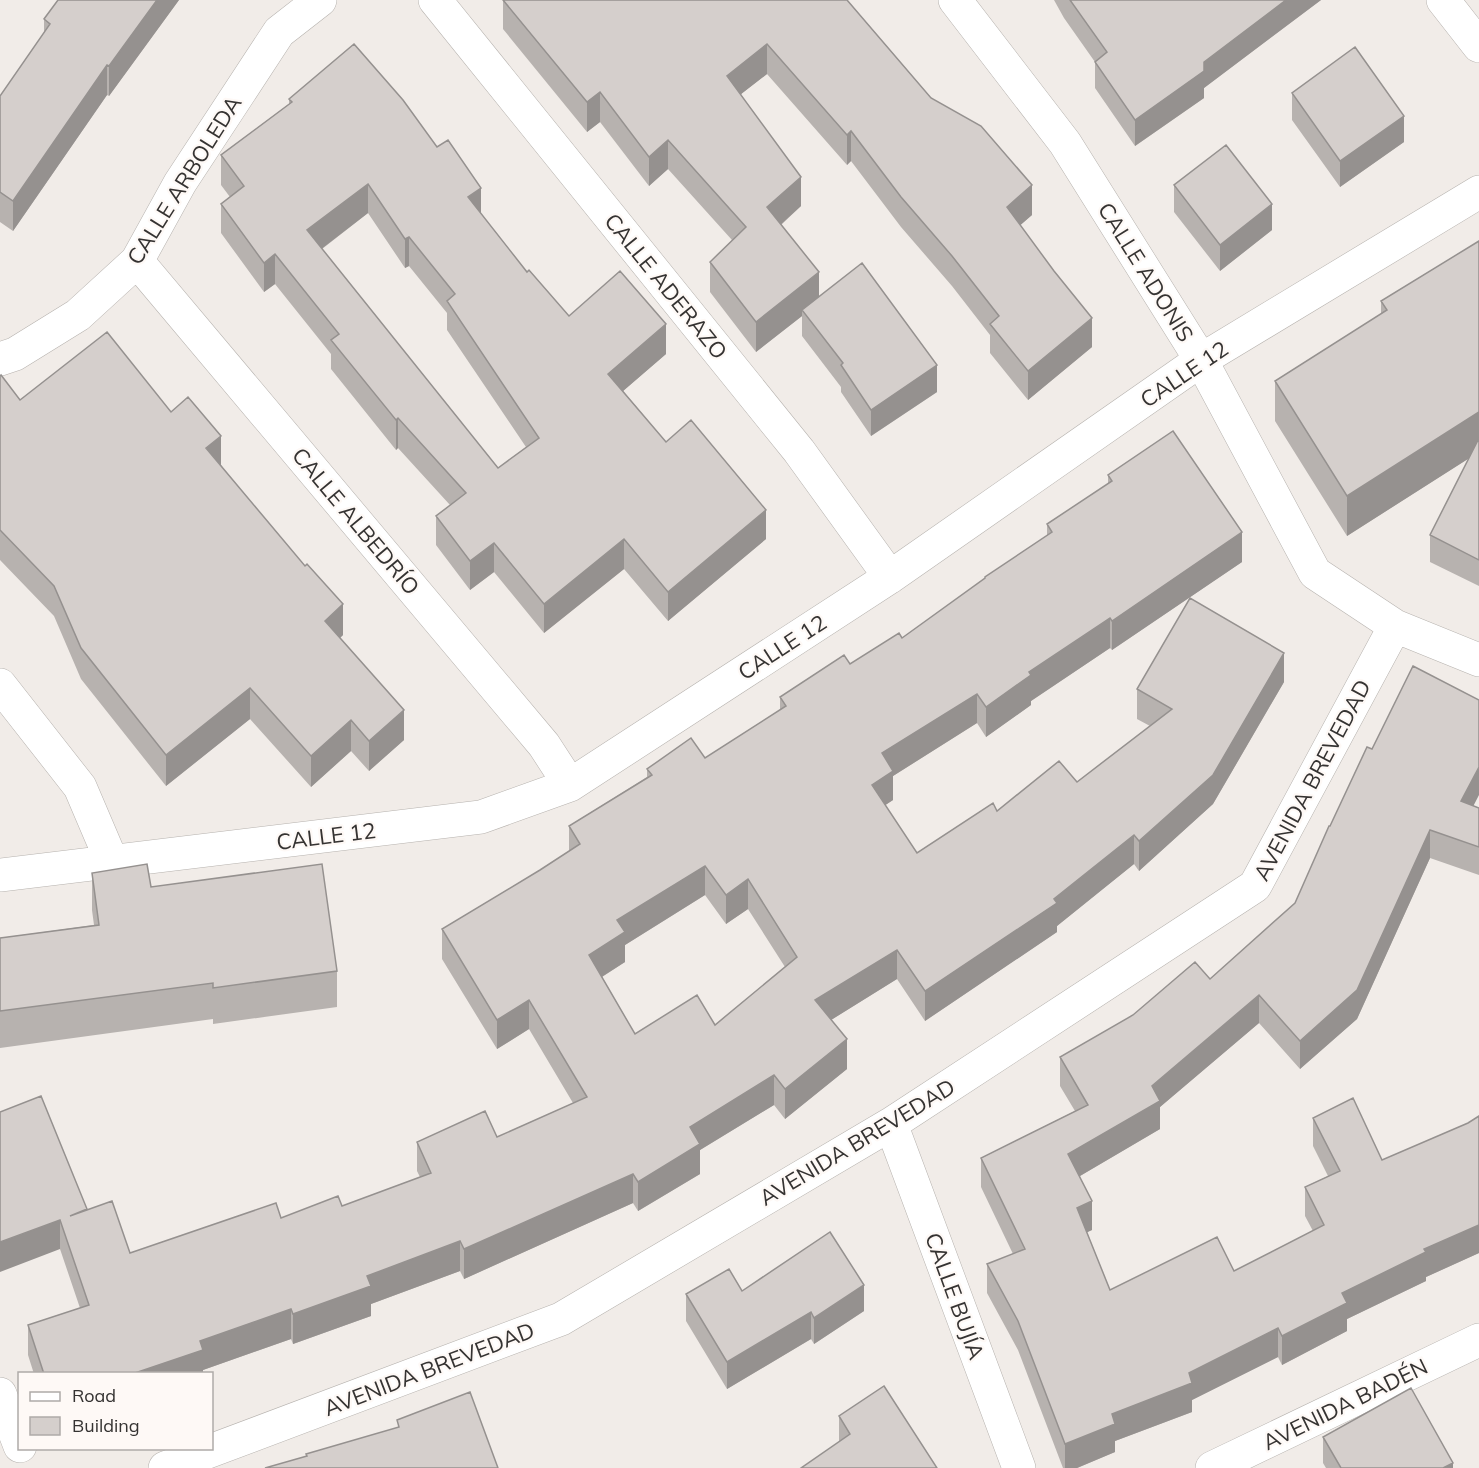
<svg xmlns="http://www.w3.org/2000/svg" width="1479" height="1468" font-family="Mulish,sans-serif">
<rect width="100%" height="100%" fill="#f1ece8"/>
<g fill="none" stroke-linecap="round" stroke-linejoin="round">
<!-- minor casing -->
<g stroke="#b6b2ae" stroke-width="34">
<path id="minor" d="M435,0L799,451L890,577
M955,0L1065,143L1201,360L1315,573L1395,626L1479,660
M1443,0L1479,46
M137,261L544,745L570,785
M0,359L15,354L78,315L137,261L180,183L279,32L320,0
M0,685L80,787L112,862
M0,875L481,817L570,785L890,577L1201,360L1479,192
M891,1124L1019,1468
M0,1394L20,1446
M165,1468L561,1319L891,1124L1255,886L1395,626
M1212,1468L1479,1340"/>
</g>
<!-- minor -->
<use href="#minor" stroke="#fff" stroke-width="33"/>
</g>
<!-- wall -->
<path fill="#b7b2af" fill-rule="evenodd" d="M58,0H179L109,96L107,95L13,231L0,222V96L44,33V19Z
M503,0H847L1032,215L1020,225L1092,347L1028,400L990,353V335L952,286L901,227L851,161L847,165L767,74L741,94L801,206L781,225L819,297L937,392L871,436L841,392V387L802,336V316L756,352L710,292V262L732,240L668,169L649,186L600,122L587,132L503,29Z
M1054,0H1321L1204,88V98L1135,146L1095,88V62L1064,18Z
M1292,93L1404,142L1340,187L1292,120Z
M289,99L481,214L527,272L569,316L666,354L623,391L666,442L766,539L668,621L624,569L544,633L494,572L470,590L436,545V516L450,505L398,448L396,450L331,369V354L275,284L264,292L221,233V204L230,197L221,185V155L289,104ZM368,213L405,268L409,266L447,313V330L526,447L498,468L322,249Z
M1174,185L1272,230L1220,271L1174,212Z
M1479,241V586L1430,562V535L1469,458L1347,536L1275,421V381L1381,314V301Z
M0,376L20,400L171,412L221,465L343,635L340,638L404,740L369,771L351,751L311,787L250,719L166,786L81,679L54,616L0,560Z
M1108,475L1242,562L1112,650L1110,648L1031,701V705L986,737L977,723L893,776V800L885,805L917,853L997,811L1077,782L1150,726L1137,719V689L1284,682L1213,804L1139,871L1134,864L1057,926V932L925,1021L897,979L831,1020L847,1069L785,1119L774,1105L700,1150V1174L638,1211L633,1203L464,1279L460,1271L371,1304V1316L293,1344L291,1339L203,1370V1374H34L28,1355V1325L80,1308L60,1249L0,1112L87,1210L130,1253L281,1218L342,1206L420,1177L417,1171V1142L497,1137L573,1103L529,1029L497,1049L442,959V929L540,870L569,851V826L647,777V769L705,758L780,710V697L850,664L902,638L985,579V577L1047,536V524L1108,484ZM705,895L726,924L748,909L785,967L715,1025L635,1034L602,977L625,962V945Z
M1474,806L1479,808V875L1430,858L1357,1019L1300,1069L1259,1023L1160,1107V1129L1080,1176L1092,1230L1087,1232L1110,1290L1234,1271L1313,1231L1305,1216V1187L1328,1176L1313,1146V1118L1382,1160L1468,1123L1479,1116V1253L1426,1277V1281L1347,1319V1331L1282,1365L1278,1357L1192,1400V1412L1115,1441V1452L1077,1468H1063L1018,1350L987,1293V1264L1013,1254L981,1187V1158L1075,1111L1060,1086V1057L1210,979L1295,903L1330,826Z
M92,873L151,887L337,971V1007L213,1024V1019L0,1048V938L94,925L92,910Z
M742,1291L864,1311L814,1344L811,1339L727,1389L686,1321V1294Z
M839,1416L937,1468L839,1442Z
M1323,1437L1453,1468H1326L1323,1463Z"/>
<!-- shaded-wall -->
<path fill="#95918f" d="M157,0H179L109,96V66Z
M1286,0H1321L1204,88V98L1135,146V120L1204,62Z
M767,44V74L727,105V76Z
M107,65V95L13,231V201Z
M600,92V122L587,132V102Z
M1404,116V142L1340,187V161Z
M851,131V161L847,165V135Z
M668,140V169L649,186V157Z
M801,177V206L767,237V207Z
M368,184V213L307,260V230Z
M1032,185V215L1007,237V207Z
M481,188V217L468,197Z
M1272,204V230L1220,271V245Z
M409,237V266L405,268V239Z
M275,254V284L264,292V263Z
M819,272V302L802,310V316L756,352V322Z
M1092,318V347L1028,400V371Z
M666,324V354L608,404V374Z
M937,365V392L871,436V410Z
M1479,412V452L1347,536V496Z
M398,418V448L396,450V420Z
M221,436V466L206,448Z
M766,510V539L668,621V592Z
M1242,532V562L1112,650V621Z
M624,539V569L544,633V604Z
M494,543V572L470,590V561Z
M343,604V635L325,652V621Z
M1110,618V648L1031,701V705L986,737V707L1029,672Z
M1284,653V682L1213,804L1139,871V841Z
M250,688V719L166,786V755Z
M977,694V723L893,776V800L872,814V785L882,753Z
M404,710V740L369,771V741Z
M351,720V751L311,787V756Z
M1479,767V795L1461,830V801Z
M1430,830V858L1357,1019L1300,1069V1041Z
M1134,835V864L1057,926V932L925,1021V991L1054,899Z
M705,866V895L625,945V962L589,985V955L617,920Z
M748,879V909L726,924V895Z
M897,950V979L815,1030V1000Z
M1259,995V1023L1160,1107V1129L1068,1183V1154L1152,1086Z
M529,1000V1029L497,1049V1020Z
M847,1039V1069L785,1119V1089Z
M774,1075V1105L700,1150V1174L638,1211V1182L690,1127Z
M633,1174V1203L464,1279V1249Z
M1092,1201V1230L1077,1237V1208Z
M60,1220V1249L0,1272V1242Z
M1479,1225V1253L1426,1277V1281L1347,1319V1331L1282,1365V1336L1342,1293L1424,1249Z
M460,1241V1271L371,1304V1316L293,1344V1314L367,1276Z
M864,1285V1311L814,1344V1318Z
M291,1309V1339L203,1370V1374H132L200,1341Z
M811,1312V1339L727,1389V1362Z
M1278,1328V1357L1192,1400V1412L1115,1441V1452L1077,1468H1065V1444L1112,1414L1189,1373Z
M1453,1463V1468H1443Z"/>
<!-- building -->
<path fill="#d5cfcc" stroke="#95918f" stroke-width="1.5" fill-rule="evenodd" d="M58,0H157L109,66L107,65L13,201L0,192V96L50,24L44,19Z
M503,0H847L931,98L981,126L1032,185L1007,207L1054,271L1092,318L1028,371L990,324L999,316L952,256L901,197L851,131L847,135L767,44L727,76L801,177L767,207L819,272L756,322L710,262L746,227L668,140L649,157L600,92L587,102Z
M1070,0H1286L1204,62V71L1135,120L1095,62L1107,52Z
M354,44L403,100L437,147L448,140L481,188L468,197L527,272L529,270L569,316L620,271L666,324L608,374L666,442L691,420L766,510L668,592L624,539L544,604L494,543L470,561L436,516L466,493L398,418L396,420L331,340L339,334L275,254L264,263L221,204L244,186L221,155L292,102L289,99ZM368,184L405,239L409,237L455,294L447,301L539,438L498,468L307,230Z
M1355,47L1404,116L1340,161L1292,93Z
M1226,145L1272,204L1220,245L1174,185Z
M1479,241V412L1347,496L1275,381L1387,310L1381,301Z
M862,263L937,365L871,410L841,365L843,363L802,310Z
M107,332L171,412L188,397L221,436L206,448L305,566L307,564L343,604L325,621L404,710L369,741L351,720L311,756L250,688L166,755L81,648L54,586L0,530V376L1,375L20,400Z
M1173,431L1242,532L1112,621L1110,618L1029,672L1031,675L986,707L977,694L882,753L893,771L872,785L917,853L993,803L997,811L1059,761L1077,782L1172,709L1137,689L1190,598L1284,653L1213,775L1139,841L1134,835L1054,899L1057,903L925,991L897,950L815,1000L847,1039L785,1089L774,1075L690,1127L700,1144L638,1182L633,1174L464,1249L460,1241L367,1276L371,1286L293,1314L291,1309L200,1341L203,1350L132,1374H44L28,1325L89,1305L60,1220L0,1242V1112L41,1096L87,1209L70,1216L112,1201L130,1253L276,1203L281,1218L338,1196L342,1206L431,1173L417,1142L485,1111L497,1137L587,1097L529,1000L497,1020L442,929L540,870L580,844L569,826L652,775L647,769L691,738L705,758L786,706L780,697L844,655L850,664L899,633L902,638L985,578V577L1052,532L1047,524L1112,481L1108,475ZM705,866L726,895L748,879L797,957L715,1025L697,995L635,1034L589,955L625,932L617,920Z
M1479,438V560L1430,535Z
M1413,666L1479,700V767L1461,801L1479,808V847L1430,830L1357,990L1300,1041L1259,995L1152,1086L1160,1101L1068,1154L1092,1201L1077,1208L1110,1290L1217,1237L1234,1271L1324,1225L1305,1187L1340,1171L1313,1118L1353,1098L1382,1160L1468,1123L1479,1116V1225L1424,1249L1426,1252L1342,1293L1347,1303L1282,1336L1278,1328L1189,1373L1192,1383L1112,1414L1115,1424L1065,1444L1018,1321L987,1264L1025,1249L981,1158L1088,1105L1060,1057L1133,1015L1195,962L1210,979L1295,903L1329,826H1330L1367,747L1372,749Z
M147,864L151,887L322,864L337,971L213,988V983L0,1011V938L99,925L92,873Z
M830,1232L864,1285L814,1318L811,1312L727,1362L686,1294L729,1269L742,1291Z
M884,1386L937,1468H801L850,1434L839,1416Z
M1411,1388L1453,1463L1443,1468H1341L1323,1437Z
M470,1392L498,1468H265L307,1456L306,1454L399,1427L397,1420Z"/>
<g text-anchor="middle" stroke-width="4.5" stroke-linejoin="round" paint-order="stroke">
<!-- street labels -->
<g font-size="22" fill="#353332" stroke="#fef9f6">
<text transform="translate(184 180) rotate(-58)" y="8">CALLE ARBOLEDA</text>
<text transform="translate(1146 272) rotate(58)" y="8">CALLE ADONIS</text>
<text transform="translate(666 286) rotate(51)" y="8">CALLE ADERAZO</text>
<text transform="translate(1184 374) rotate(-34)" y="8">CALLE 12</text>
<text transform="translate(356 521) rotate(50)" y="8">CALLE ALBEDRÍO</text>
<text transform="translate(782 647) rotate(-33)" y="8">CALLE 12</text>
<text transform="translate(1312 780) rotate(-62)" y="8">AVENIDA BREVEDAD</text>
<text transform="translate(326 836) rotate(-7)" y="8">CALLE 12</text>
<text transform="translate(857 1142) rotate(-31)" y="8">AVENIDA BREVEDAD</text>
<text transform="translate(955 1296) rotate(70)" y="8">CALLE BUJÍA</text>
<text transform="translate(429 1369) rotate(-21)" y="8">AVENIDA BREVEDAD</text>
<text transform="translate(1345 1404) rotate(-26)" y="8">AVENIDA BADÉN</text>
</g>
</g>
<!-- legend -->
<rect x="18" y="1372" width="195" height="78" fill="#fef9f6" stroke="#aeaaa8" stroke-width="1.5"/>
<rect x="30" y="1392" width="30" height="9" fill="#ffffff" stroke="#aeaaa8" stroke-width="1.5"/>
<text x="72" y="1402" font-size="18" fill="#353332">Road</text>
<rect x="30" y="1417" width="30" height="18" fill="#d5cfcc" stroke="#aeaaa8" stroke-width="1.5"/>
<text x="72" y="1432" font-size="18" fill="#353332">Building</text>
</svg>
